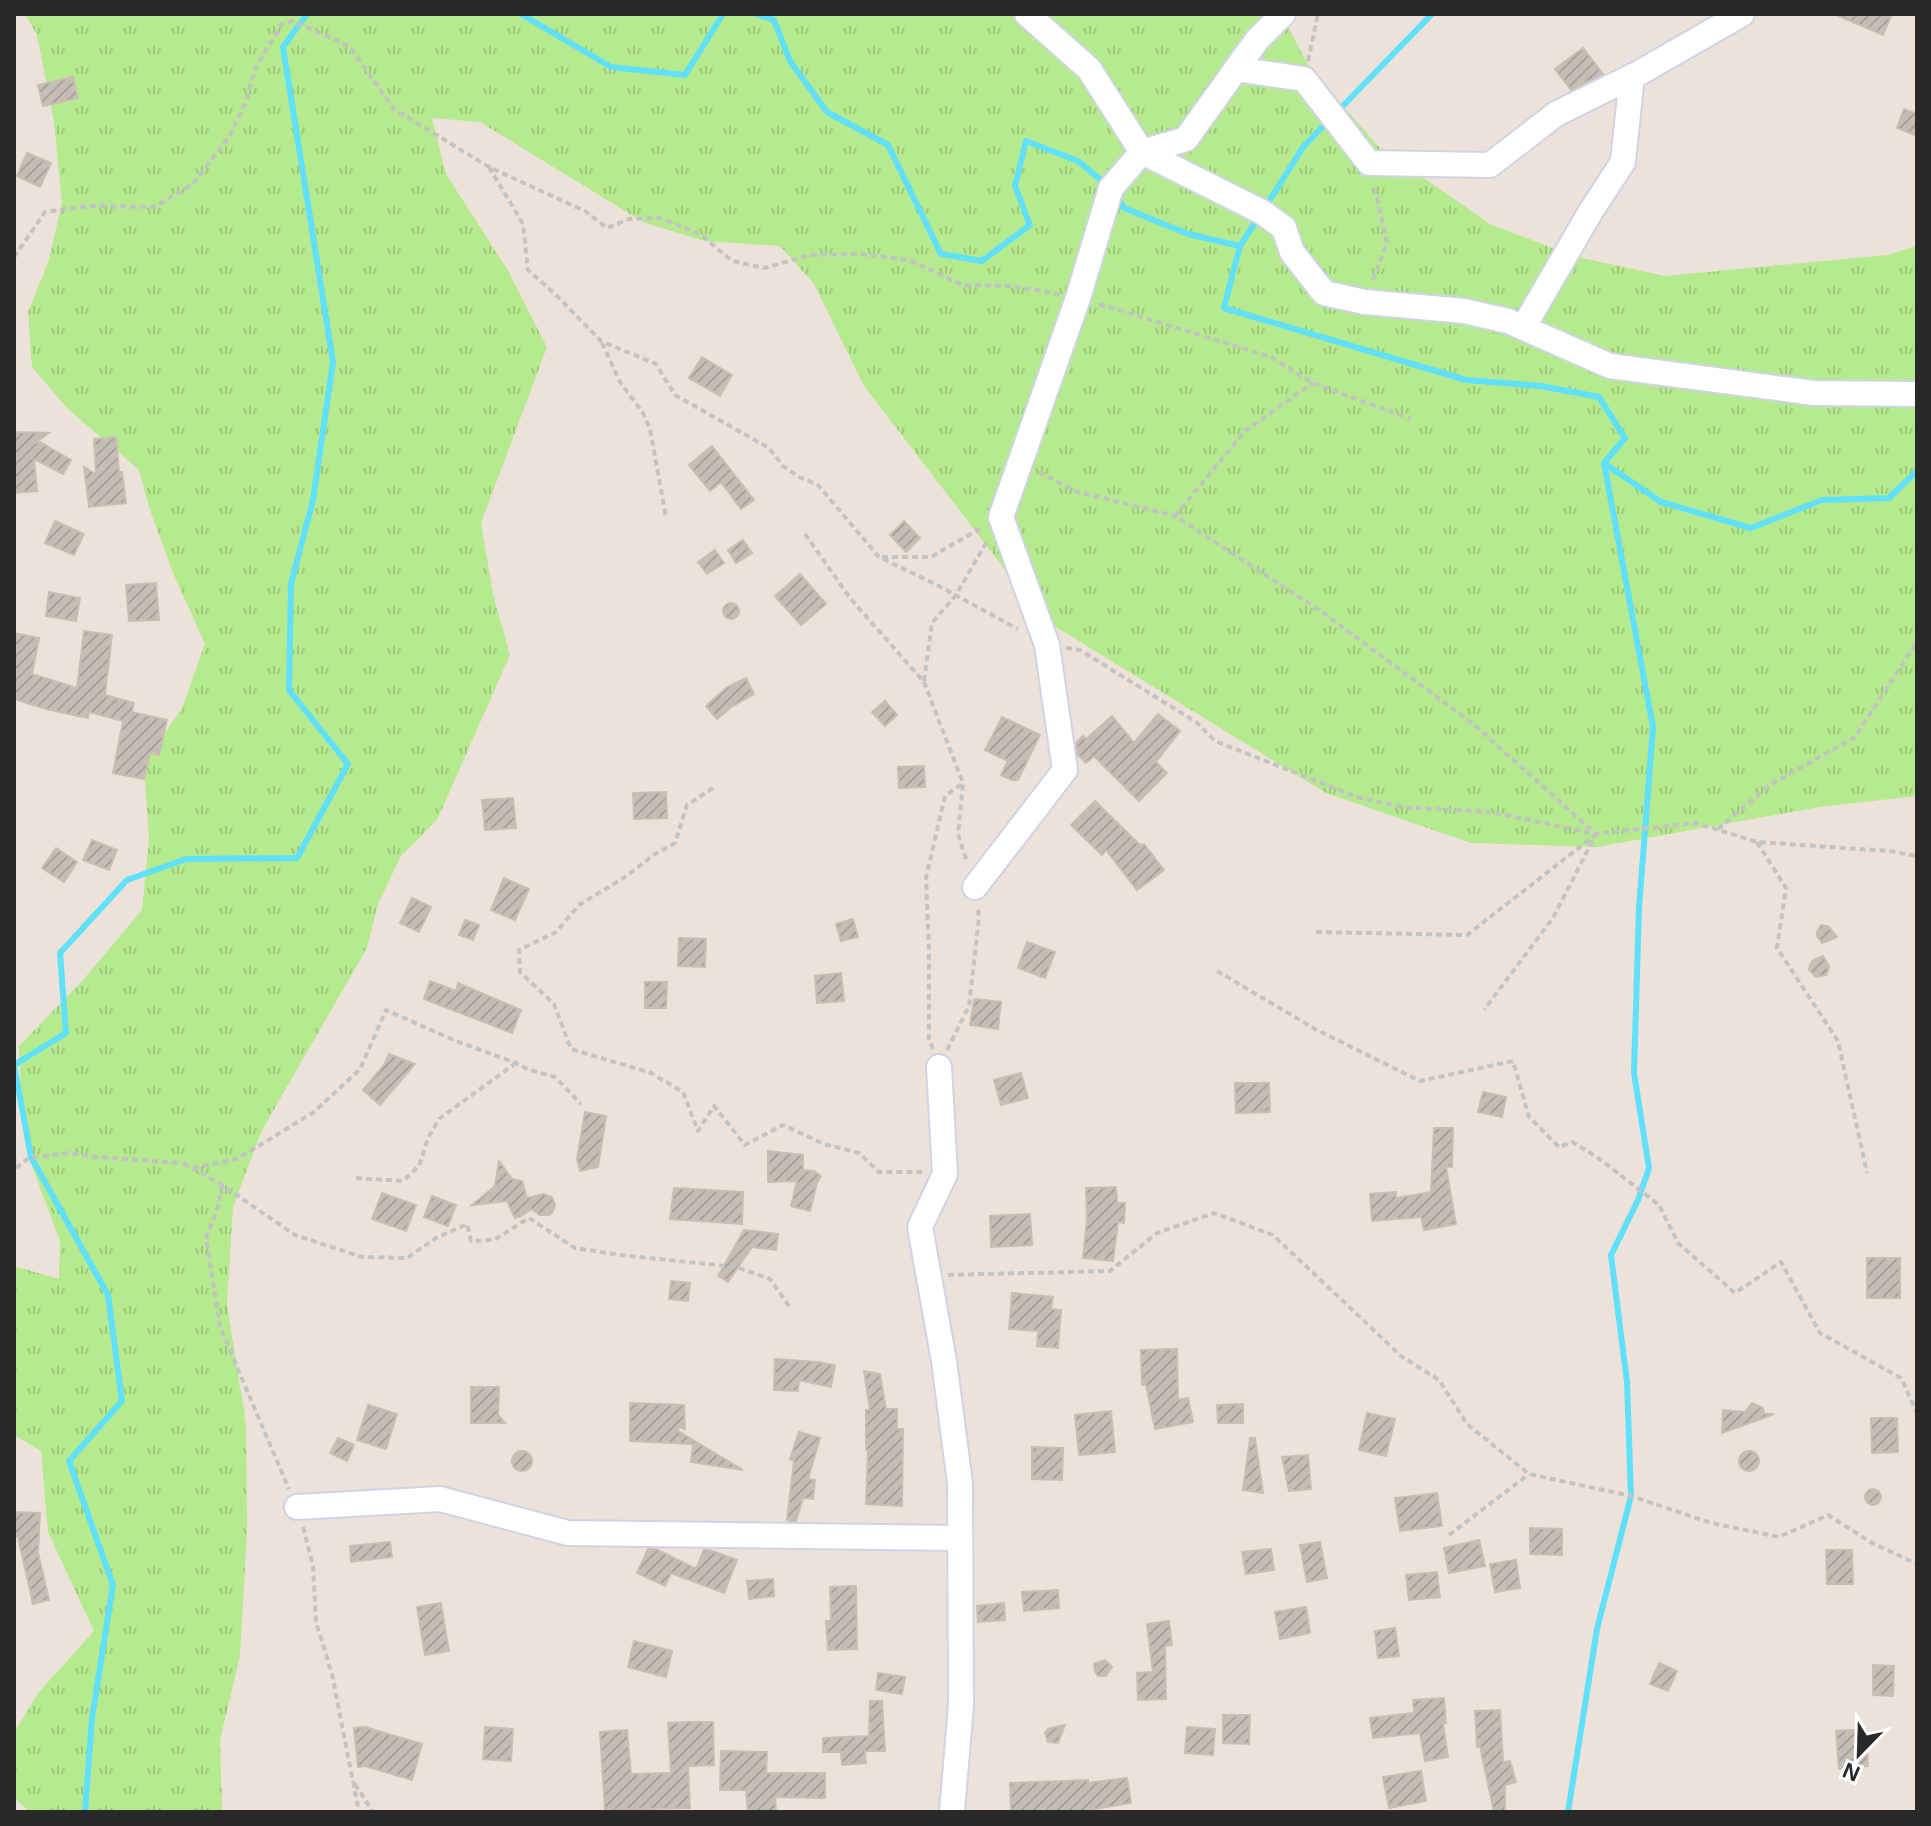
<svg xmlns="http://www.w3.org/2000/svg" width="1931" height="1826" font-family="Arial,sans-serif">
<defs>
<pattern id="grass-tufts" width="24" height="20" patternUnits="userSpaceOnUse" patternTransform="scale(2)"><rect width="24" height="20" fill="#b6ea8f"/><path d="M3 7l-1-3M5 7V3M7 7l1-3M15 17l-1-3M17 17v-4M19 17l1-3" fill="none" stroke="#9cc97b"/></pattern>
<pattern id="building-hatch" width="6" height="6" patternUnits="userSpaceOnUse" patternTransform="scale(2)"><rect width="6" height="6" fill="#c4beb5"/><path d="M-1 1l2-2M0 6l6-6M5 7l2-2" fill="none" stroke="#a8a39c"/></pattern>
</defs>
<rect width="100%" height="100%" fill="#ede2d9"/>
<!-- grass -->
<path fill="url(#grass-tufts)" d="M25,14H1281L1309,67L1379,147L1490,224L1573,256L1665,276L1887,255L1917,246V796L1819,807L1597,847L1471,843L1326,793L1043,619L864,386L814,284L780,246L704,241L643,222L480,122L432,118L446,174L507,269L547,347L481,523L493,594L510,655L437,820L401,856L378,904L367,948L262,1130L233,1207L227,1304L246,1424L247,1532L240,1656L220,1740L222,1812H30L14,1798V1733L38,1693L94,1631L48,1532L41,1451L14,1435V1266L59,1279L60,1241L29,1158L22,1121L19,1046L82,981L142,910L149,840L144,764L182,708L205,644L173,573L150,510L139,470L68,409L32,367L28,312L48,263L62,203L54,122L37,35Z"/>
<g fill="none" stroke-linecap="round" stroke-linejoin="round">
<!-- stream -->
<path stroke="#60e0fb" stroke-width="6" d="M521,14L611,67L685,75L723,14
M756,14L774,20L790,61L827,112L888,145L941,254L982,261L1030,225L1015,186L1026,141L1078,161L1107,185
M1338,111L1432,14
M1116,196L1124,208L1188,234L1240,246L1224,308L1466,380L1541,386L1599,397L1625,438L1604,463L1661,502L1751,528L1822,500L1889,498L1917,471
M1266,206L1303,147L1330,119
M1240,246L1260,215
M14,1065L66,1033L60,953L127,880L186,859L297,858L348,764L289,690L291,584L313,500L333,362L283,47L307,14
M14,1065L31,1157L108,1295L122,1401L69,1461L113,1585L92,1718L85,1812
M1568,1812L1597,1629L1631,1496L1627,1382L1611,1255L1638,1200L1649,1168L1634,1073L1639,908L1653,727L1604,463"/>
</g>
<!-- building -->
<path fill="url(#building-hatch)" stroke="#c8beb2" stroke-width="2" d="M1834,14H1892L1883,35Z
M1583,48L1603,74L1571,90L1555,69Z
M73,77L78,98L43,106L38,85Z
M1904,109L1917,114V136L1897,128Z
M27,153L51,163L40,187L17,176Z
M702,357L732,375L720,396L689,378Z
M14,432L49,433L35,443L40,442L71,460L63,474L34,459L37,491L14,493Z
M116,437L119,472H122L126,503L89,507L84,467L96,474L94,439Z
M712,446L754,500L741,509L721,482L710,491L689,465Z
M55,521L84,534L74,555L45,543Z
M904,521L920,538L906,552L890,535Z
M743,540L752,553L736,563L728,550Z
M715,550L724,563L707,574L698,562Z
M800,574L826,604L801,625L775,596Z
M156,583L159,620L129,621L126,585Z
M49,592L80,598L76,621L46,616Z
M723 611a8 8 0 1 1 16 0a8 8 0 1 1-16 0Z
M84,631L112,635L105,695L134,703L132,712L167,720L159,755L150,753L144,779L113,773L123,721L89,712L88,718L46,709L14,699V633L39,638L32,674L77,688Z
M746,678L754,694L731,707L717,719L706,706L727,687Z
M885,701L897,715L885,726L872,712Z
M1158,714L1180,731L1156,762L1167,773L1139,801L1094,756L1086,763L1078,755L1076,743L1083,736L1086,739L1112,716L1134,743Z
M1002,717L1040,735L1018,780H1012L1001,775L1008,761L985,750Z
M924,766L925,787L899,788L898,767Z
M666,792L667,818L634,819L633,793Z
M513,798L516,828L485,830L482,800Z
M1095,801L1141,846L1144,844L1164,870L1137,890L1106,850L1102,855L1071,825Z
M92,840L117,850L109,870L83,860Z
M56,848L77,862L64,882L42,868Z
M504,878L529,889L515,920L491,910Z
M412,898L431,907L419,932L400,923Z
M853,919L858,937L841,941L836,924Z
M465,920L479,925L473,940L459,935Z
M1821,925L1829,927L1837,937L1822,943L1817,936V932Z
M679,938L706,939L705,967L678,966Z
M1027,942L1055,952L1045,978L1018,968Z
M1823,956L1829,966L1828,971L1826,975L1816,977L1809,970L1810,965L1812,961Z
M841,973L844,1001L817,1003L815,976Z
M430,981L456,991L458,983L521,1010L512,1033L424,999Z
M645,982H667L666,1008H645Z
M974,999L1001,1002L998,1029L970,1025Z
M389,1054L415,1064L380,1105L363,1090L384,1065Z
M1021,1073L1028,1098L1001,1105L994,1080Z
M1235,1083H1269L1270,1112L1236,1113Z
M1483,1092L1506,1097L1502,1117L1478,1112Z
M585,1112L606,1116L598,1167L580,1171L577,1159Z
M1434,1128H1453L1452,1167H1446L1456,1224L1424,1230L1421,1217L1372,1221L1370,1194L1396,1192V1198L1431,1192Z
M768,1151L803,1155V1170L814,1171L821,1176L817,1183L810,1211L791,1206L797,1181L768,1182Z
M499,1161L512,1179L522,1181L527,1198L544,1194L552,1197L555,1205L552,1213L549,1215H540L530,1208V1210L521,1216L515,1218L507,1201L472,1205L495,1186Z
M1116,1187L1117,1203H1125L1124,1223L1118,1222L1113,1261L1083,1258L1087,1219L1086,1188Z
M674,1188L743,1192L742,1224L670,1219Z
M382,1193L416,1205L406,1231L372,1219Z
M432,1196L456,1205L448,1226L424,1217Z
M1030,1214L1032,1245L991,1247L990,1216Z
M744,1230L778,1234L776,1250L752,1247L728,1282L718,1276Z
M1867,1258H1900V1298H1867Z
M671,1281L690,1283L688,1301L669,1299Z
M1012,1293L1053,1297L1051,1309L1061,1310L1058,1348L1037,1346L1038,1331L1009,1329Z
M1177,1349L1178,1400L1188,1398L1193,1422L1155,1429L1146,1385H1142L1141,1350Z
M775,1359L817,1362L835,1365L831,1387L799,1380L798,1391L774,1390Z
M864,1371L880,1374L886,1409H897V1429H903L902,1506L866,1504L868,1450H866V1410H870Z
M471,1387H499L498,1415L505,1423H471Z
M630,1403L684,1405L685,1429L679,1427L678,1431L743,1470L691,1462L693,1444L630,1441Z
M1752,1403L1763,1408L1764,1414H1774L1722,1433L1723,1410L1745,1412Z
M1243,1404V1423H1218L1217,1405Z
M368,1405L397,1414L386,1449L357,1440Z
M1111,1411L1115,1452L1079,1455L1075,1415Z
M1367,1413L1395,1419L1386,1456L1359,1450Z
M1871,1418H1897L1898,1452L1872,1453Z
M799,1432L820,1438L808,1479L815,1480L813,1499L803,1498L796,1521H791L787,1520L794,1461L790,1459Z
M338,1438L354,1445L347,1461L330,1453Z
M1250,1438H1255L1263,1493L1243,1490Z
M1032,1447L1063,1448L1062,1480L1032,1479Z
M1739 1461a10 10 0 1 1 20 0a10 10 0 1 1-20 0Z
M512 1461a10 10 0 1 1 20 0a10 10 0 1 1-20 0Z
M1308,1455L1311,1489L1289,1491L1282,1457Z
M1865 1497a8 8 0 1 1 16 0a8 8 0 1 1-16 0Z
M1437,1493L1442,1526L1400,1531L1395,1498Z
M14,1512L40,1513L38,1553L49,1600L33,1604L18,1537H14Z
M1530,1528L1562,1529V1555L1530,1554Z
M1479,1540L1485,1566L1449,1573L1444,1548Z
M390,1542L392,1557L351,1562L350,1546Z
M1320,1542L1327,1578L1307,1582L1300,1545Z
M648,1549H656L696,1569L704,1550H710L737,1560L724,1593L671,1573L665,1586L637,1573Z
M1271,1549L1274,1570L1246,1574L1242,1552Z
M1826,1550H1852L1853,1584H1827Z
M1516,1560L1520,1588L1495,1592L1490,1564Z
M1437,1572L1440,1597L1409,1600L1406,1575Z
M773,1579L774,1596L749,1599L747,1581Z
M856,1586L857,1649L828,1650L826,1621H831L830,1587Z
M1058,1590L1059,1608L1024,1611L1022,1592Z
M441,1603L449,1651L425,1655L417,1607Z
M1004,1603L1005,1620L978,1622L977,1606Z
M1306,1607L1310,1633L1280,1639L1275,1612Z
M1169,1621L1172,1645L1165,1646L1166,1699L1138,1700L1137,1673L1153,1672L1147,1624Z
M1395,1628L1399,1656L1378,1658L1375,1631Z
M634,1641L672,1651L666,1677L628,1667Z
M1105,1660L1112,1667L1106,1676H1098L1095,1671L1094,1664Z
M1659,1663L1677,1671L1668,1691L1650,1684Z
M1873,1665L1894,1666L1893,1696L1873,1695Z
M878,1673L905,1677L902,1694L876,1690Z
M1444,1698L1446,1723L1443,1724L1448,1757L1425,1761L1420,1733L1373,1738L1370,1718L1414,1713L1413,1700Z
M870,1701H882L885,1751H865L866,1763L842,1765L841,1752H823V1738L869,1736Z
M1500,1710L1503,1762L1510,1761L1516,1782L1505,1785V1812H1494L1480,1746L1477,1747L1475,1711Z
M1223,1715H1250L1249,1744L1223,1743Z
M687,1722H713L714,1765L688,1766L690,1808L605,1810L600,1732L627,1730L631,1774L671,1773L668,1723Z
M1065,1725L1058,1743L1048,1742L1045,1733L1048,1729Z
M365,1727L422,1744L412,1780L365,1766L358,1767L354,1728Z
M485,1727L513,1729L511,1761L483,1759Z
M1187,1727L1215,1729L1213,1755L1185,1753Z
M1866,1729L1868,1766L1839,1769L1836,1731Z
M721,1751L767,1752L766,1773H825V1798L775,1797L776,1812H748L746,1790H720Z
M1421,1771L1426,1801L1389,1808L1383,1777Z
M1127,1778L1131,1803L1089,1810V1812H1052V1810L1011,1812L1010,1783L1088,1780V1783Z"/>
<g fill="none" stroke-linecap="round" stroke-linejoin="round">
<!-- street casing -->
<g stroke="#ced4e4" stroke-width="28">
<path id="street" d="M1027,14L1089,69L1142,152L1262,212L1284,228L1292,252L1324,293L1365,302L1464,311L1508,321L1610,366L1814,393L1917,394
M1236,69L1304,79L1369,163L1490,165L1556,114L1639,73L1742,14
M1523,328L1591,211L1623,162L1632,76
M975,887L1065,770L1047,645L1001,517L1078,298L1111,188L1142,152L1186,139L1257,40L1283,14
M939,1067L945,1174L920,1227L944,1361L960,1483L961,1705L952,1812
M297,1507L440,1499L568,1533L959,1538"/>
</g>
<!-- path -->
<path stroke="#c3c3c3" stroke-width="4" stroke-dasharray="6 4" stroke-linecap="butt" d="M1308,61L1318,14
M489,167L523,224L528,270L557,296L601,341L656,364L675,395L769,448L783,466L799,477L818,485L879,557L937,585L1018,629
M14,257L45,212L90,206L154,207L193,184L229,137L246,102L255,69L281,25L293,21L349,46L394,109L489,167L585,211L607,228L629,219L660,218L700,234L732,261L765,268L809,255L860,254L909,260L962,285L1011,286L1060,294
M1373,280L1387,242L1374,185
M1099,304L1271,357L1313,383L1411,419
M602,343L620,382L643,413L650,429L666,517
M1039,472L1075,491L1175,516L1322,612L1472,723L1596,834L1553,918L1484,1010
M1175,516L1245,431L1313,383
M805,534L850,598L924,682L963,783L958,834L967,862
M882,557H931L981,528
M1066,648L1080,650L1088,655L1196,722L1215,741L1357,797L1402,807L1491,812L1596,834L1696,823L1757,842L1889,851L1917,856
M924,681L932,623L956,595L986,543
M713,788L687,805L675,843L655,854L625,877L579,905L556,932L519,950L520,972L554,1004L571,1049L651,1073L683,1092L698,1131L714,1106L745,1145L783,1125L824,1144L859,1153L879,1172H922
M1718,829L1770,785L1855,737L1915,645H1917
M1757,842L1786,888L1777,948L1838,1041L1867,1173
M1316,932L1467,935L1594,836
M1217,971L1315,1029L1420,1081L1513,1061L1529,1117L1559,1147L1572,1142L1597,1157L1659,1205L1678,1243L1735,1293L1781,1262L1820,1333L1901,1378L1917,1413
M933,1049L929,1039V952L926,878L945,796L963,783
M947,1050L969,1006L979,918L978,909
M14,1157L16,1168
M183,1163L222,1185L295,1235L362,1257L407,1258L436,1238L467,1224L471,1241L494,1240L529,1218L575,1248L620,1255L736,1267L770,1279L789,1306
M16,1168L29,1158L69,1153L97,1157L182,1163
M193,1168L237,1159L314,1112L360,1069L386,1010L456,1041L516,1063L527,1069L555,1077L581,1104
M356,1178L403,1181L419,1166L428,1138L439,1119L516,1063
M222,1185L218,1207L206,1238L220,1327L289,1489
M948,1275L1110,1271L1157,1233L1214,1213L1273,1235L1401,1356L1439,1380L1467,1424L1529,1474L1631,1496L1711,1523L1779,1537L1828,1515L1872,1543L1917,1564
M303,1527L313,1566L316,1622L332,1674L359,1812
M1449,1535L1529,1474
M355,1784L373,1812"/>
<!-- street -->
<use href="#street" stroke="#fff" stroke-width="24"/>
</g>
<!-- border -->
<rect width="1931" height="1826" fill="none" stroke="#292929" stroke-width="32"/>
<!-- north arrow -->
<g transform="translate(1859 1754) rotate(203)" stroke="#ffffff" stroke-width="6" paint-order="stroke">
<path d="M0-6L14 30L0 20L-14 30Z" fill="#292929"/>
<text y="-12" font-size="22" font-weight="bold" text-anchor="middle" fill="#292929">N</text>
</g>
</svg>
